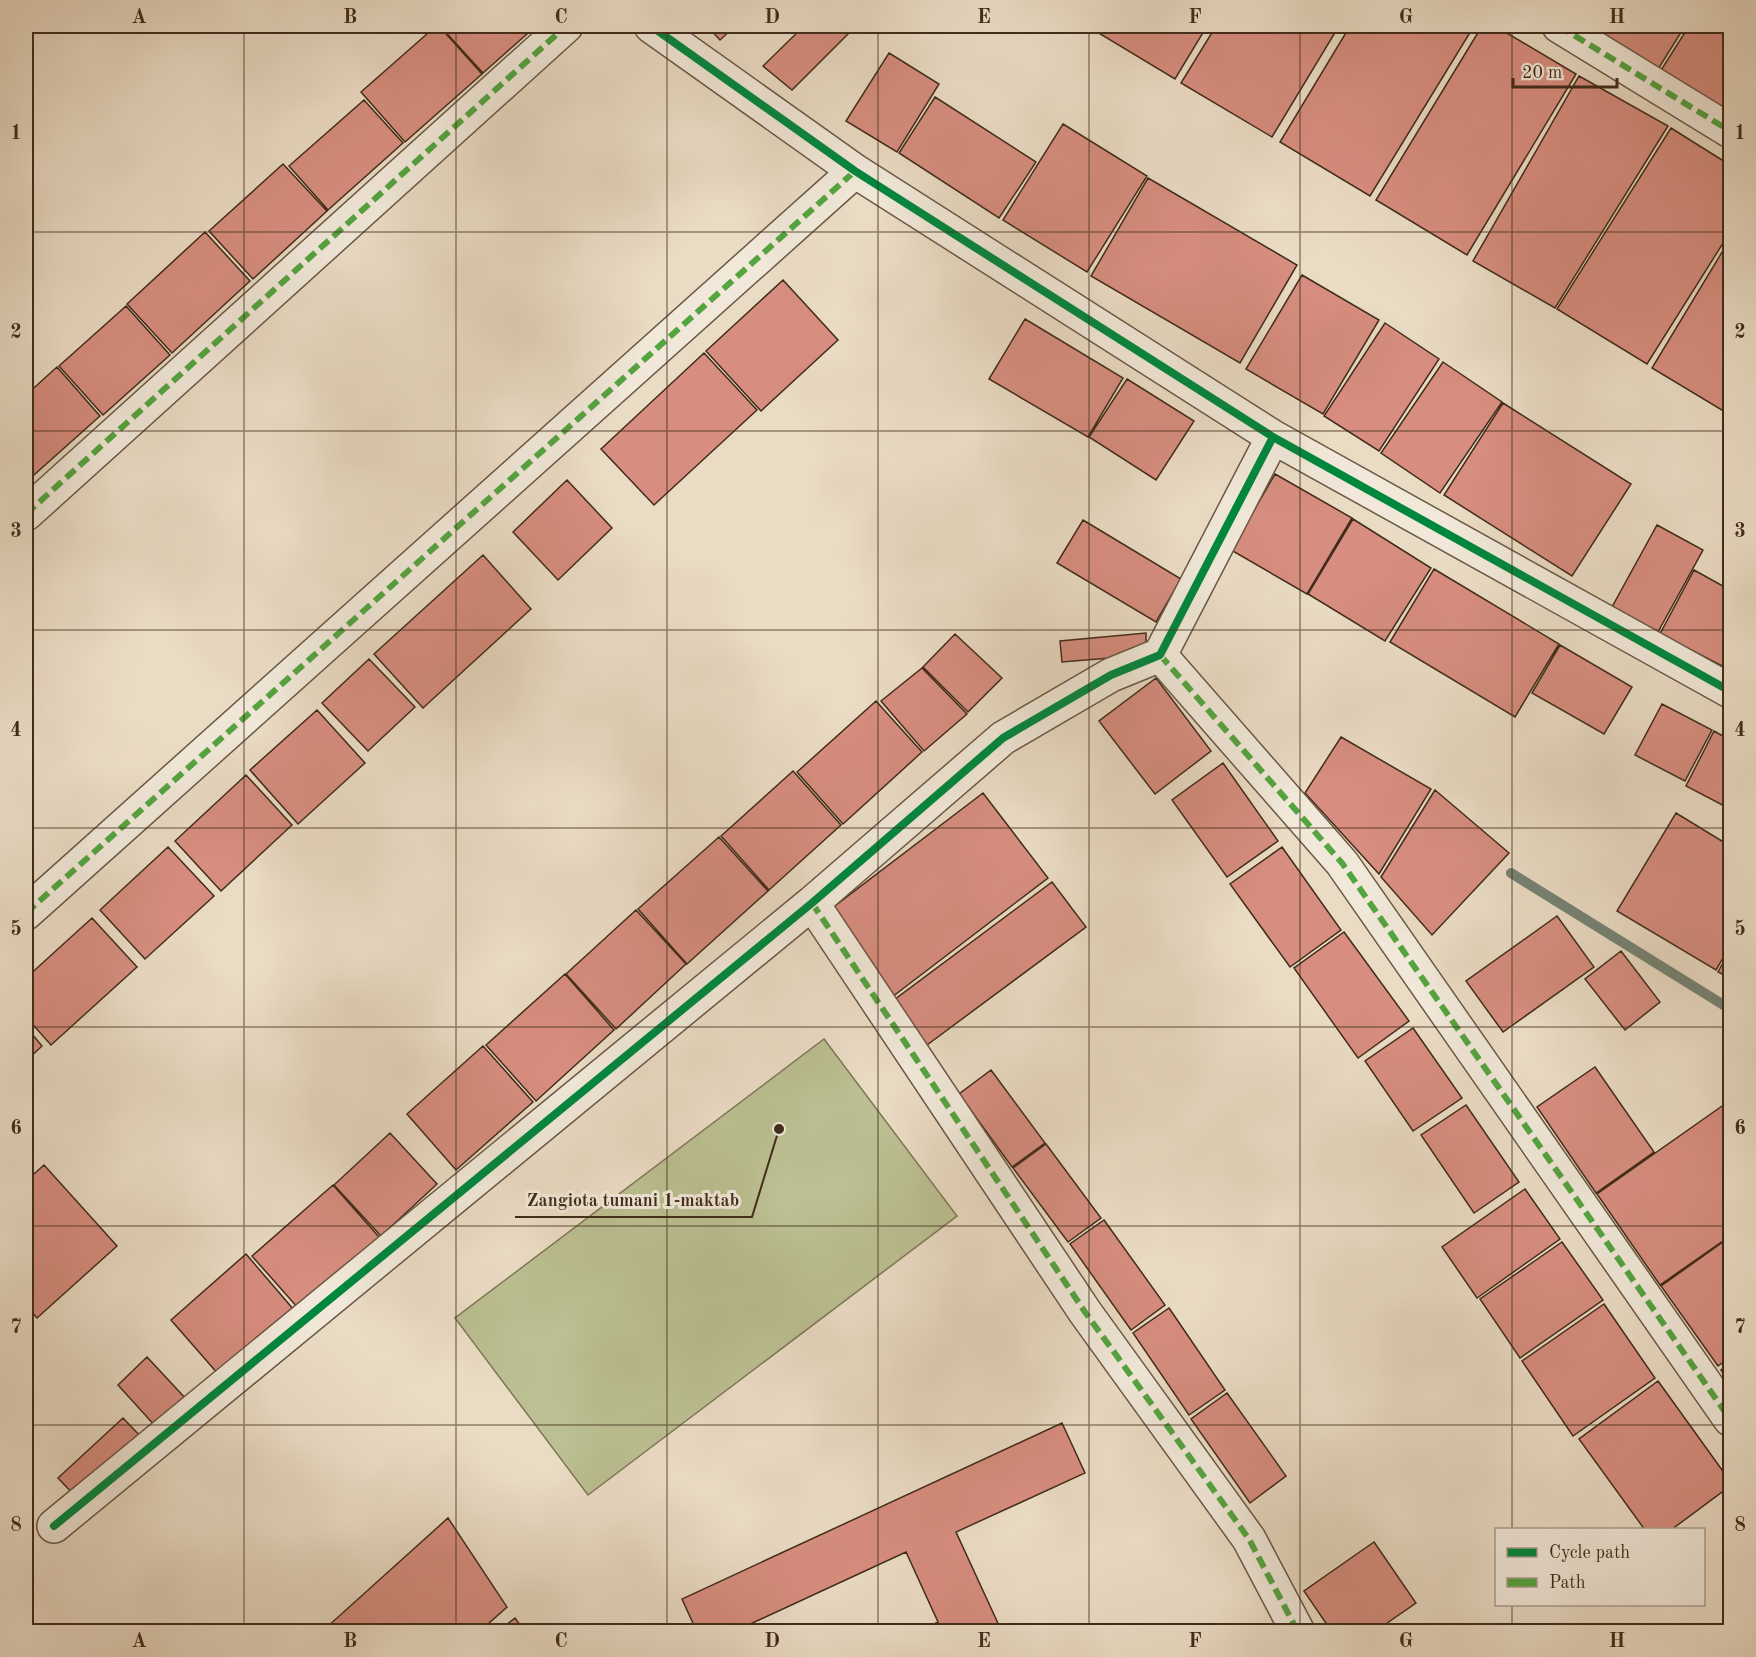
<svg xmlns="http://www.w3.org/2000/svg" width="1756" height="1657" font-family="'Old Standard TT',serif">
<rect width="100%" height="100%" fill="#eadbc4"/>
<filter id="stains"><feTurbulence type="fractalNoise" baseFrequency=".00333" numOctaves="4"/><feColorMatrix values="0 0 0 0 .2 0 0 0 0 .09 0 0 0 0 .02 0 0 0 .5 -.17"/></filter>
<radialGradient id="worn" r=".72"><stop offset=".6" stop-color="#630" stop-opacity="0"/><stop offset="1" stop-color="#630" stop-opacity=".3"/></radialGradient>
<!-- green -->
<path fill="#bbbf91" stroke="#7e7656" stroke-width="1.5" d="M824,1039L957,1216L588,1495L455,1318Z"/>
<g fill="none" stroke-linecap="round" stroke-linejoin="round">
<!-- stream -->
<path stroke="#758274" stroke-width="10" d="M1511,873L1730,1009"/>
</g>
<!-- building -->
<path fill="#d78d7f" stroke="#402c1a" stroke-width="1.5" d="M436,26H439L482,74L405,142L361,92Z
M440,26H536L483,73Z
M707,26H735L720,40Z
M804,26H856L792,90L763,66Z
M1087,26H1207L1175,79Z
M1216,26H1339L1272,137L1181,83Z
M1350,26H1474L1370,196L1280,142Z
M1482,26H1495L1576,74L1467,255L1376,200Z
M1576,26H1685L1655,74Z
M1689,26H1730V119L1658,75Z
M889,53L939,84L897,152L846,121Z
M1579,76L1668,126L1555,308L1473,261Z
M935,97L1036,162L999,218L899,153Z
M364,100L403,143L328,210L289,166Z
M1063,124L1147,176L1087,272L1003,220Z
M1671,128L1730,165V232L1647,364L1557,309Z
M283,164L327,211L253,279L209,231Z
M1148,178L1297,265L1240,363L1091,276Z
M205,232L250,281L172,353L127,304Z
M1730,239V415L1652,368Z
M1302,275L1379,320L1323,414L1246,369Z
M783,280L838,340L761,411L706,351Z
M126,306L170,355L103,415L59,366Z
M1025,319L1123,378L1088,437L989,379Z
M1385,323L1439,359L1379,451L1324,416Z
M704,353L757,410L654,505L601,449Z
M1443,362L1502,402L1440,493L1381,453Z
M57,367L100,416L26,482V395Z
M1127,379L1194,421L1156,480L1089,437Z
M1503,403L1631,484L1572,576L1444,495Z
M1275,474L1352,518L1307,594L1231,550Z
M567,480L612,528L558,580L513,532Z
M1353,519L1431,568L1385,641L1308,594Z
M1083,520L1181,579L1156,622L1057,563Z
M1657,525L1703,550L1658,632L1612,607Z
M483,555L531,609L423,708L374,654Z
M1434,569L1559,644L1515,717L1390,642Z
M1694,570L1730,590V670L1660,634Z
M1146,633V655L1062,662L1060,641Z
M955,634L1002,678L968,712L923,667Z
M1560,645L1632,687L1604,734L1532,693Z
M369,659L415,707L368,751L322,703Z
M922,668L967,714L924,751L881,701Z
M1156,678L1211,751L1155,794L1099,721Z
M876,701L922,752L843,824L797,772Z
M1662,704L1712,730L1685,781L1635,755Z
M317,710L365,763L298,824L250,770Z
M1714,731L1730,740V809L1686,786Z
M1341,737L1431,789L1379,874L1305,793Z
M1223,763L1278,841L1227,877L1172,800Z
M793,771L841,825L769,890L721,836Z
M246,775L292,825L221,891L175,841Z
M1435,790L1509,853L1432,935L1381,877Z
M983,793L1048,878L892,997L827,912Z
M1676,813L1730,846V946L1716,970L1617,911Z
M719,837L768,891L687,964L638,909Z
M168,847L214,896L145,959L100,910Z
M1282,847L1341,930L1290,967L1230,884Z
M1052,882L1086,927L927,1045L894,1000Z
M636,910L686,964L616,1029L566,974Z
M1557,916L1594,967L1503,1032L1466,981Z
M92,918L137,967L51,1045L26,1017V978Z
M1344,932L1409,1021L1358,1058L1294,968Z
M1730,950V978L1718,972Z
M1621,951L1660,1002L1625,1030L1585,979Z
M565,974L614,1030L536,1101L486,1045Z
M26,1027L42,1046L26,1061Z
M1413,1028L1462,1098L1413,1131L1365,1061Z
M483,1046L533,1102L456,1170L407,1114Z
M1595,1067L1654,1152L1596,1193L1537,1107Z
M991,1070L1045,1143L1012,1167L959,1094Z
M1725,1104L1730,1112V1236L1660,1285L1597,1194Z
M1466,1105L1519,1182L1474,1213L1421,1135Z
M390,1133L437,1184L381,1236L334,1185Z
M1046,1144L1101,1218L1068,1242L1013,1168Z
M44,1165L117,1246L37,1318L26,1305V1181Z
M333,1185L379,1237L298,1308L252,1256Z
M1525,1189L1560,1239L1477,1298L1442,1247Z
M1104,1220L1165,1305L1131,1330L1070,1244Z
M1730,1237V1357L1718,1366L1661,1286Z
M1562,1242L1603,1300L1520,1358L1480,1299Z
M246,1254L294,1310L219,1375L171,1320Z
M1604,1304L1655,1378L1573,1436L1522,1361Z
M1169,1308L1225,1390L1189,1415L1133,1333Z
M147,1357L187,1400L157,1428L118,1385Z
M1730,1363V1384L1721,1370Z
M1658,1381L1730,1481V1486L1671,1530H1645L1579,1439Z
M1227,1393L1286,1476L1250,1503L1191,1419Z
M123,1418L144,1440L78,1499L58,1478Z
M1062,1423L1085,1473L956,1532L1002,1632H918L938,1622L906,1552L733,1632H697L682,1599Z
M448,1518L507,1607L479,1632H331L327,1627Z
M1374,1542L1416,1603L1374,1632H1332L1304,1591Z
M515,1618L525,1632H497Z"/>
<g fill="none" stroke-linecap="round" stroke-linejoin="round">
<!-- minor casing -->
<g stroke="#6a5844" stroke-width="36">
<path id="minor" d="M651,26L855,171L1273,437L1730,691
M1559,26L1730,131
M26,514L566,26
M1160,655L1342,863L1730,1419
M812,903L1085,1312L1249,1539L1298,1632
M26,913L855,171
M54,1526L812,903L1003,738L1111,675L1160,655L1273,437"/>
</g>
<!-- minor -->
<use href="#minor" stroke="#f1e8d9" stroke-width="33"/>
<!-- quiet -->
<path stroke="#54a440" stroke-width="6" stroke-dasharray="12 6" stroke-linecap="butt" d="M1559,26L1730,131
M26,514L566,26
M1160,655L1342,863L1730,1419
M812,903L1085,1312L1249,1539L1298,1632
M26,913L855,171"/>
<!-- cycleway casing -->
<g stroke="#f1e8d9" stroke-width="11">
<path id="cycleway" d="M651,26L855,171L1273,437L1730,691
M54,1526L812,903L1003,738L1111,675L1160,655L1273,437"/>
</g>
<!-- cycleway -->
<use href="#cycleway" stroke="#00873e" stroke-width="8"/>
</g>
<!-- grid -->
<path fill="none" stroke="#402c1a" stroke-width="1.5" stroke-opacity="0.55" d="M244,26V1632M456,26V1632M667,26V1632M878,26V1632M1089,26V1632M1300,26V1632M1512,26V1530M26,232H1730M26,431H1730M26,630H1730M26,828H1730M26,1027H1730M26,1226H1730M26,1425H1730M1512,1604V1632"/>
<!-- callouts -->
<path fill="none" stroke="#402c1a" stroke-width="2" d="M779 1129L752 1217H515"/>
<circle fill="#402c1a" stroke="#f1e8d9" stroke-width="2" cx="779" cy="1129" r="6"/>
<g font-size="18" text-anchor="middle" font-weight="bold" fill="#402c1a" stroke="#f1e8d9" stroke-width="6" stroke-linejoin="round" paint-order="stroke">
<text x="633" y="1206">Zangiota tumani 1-maktab</text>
</g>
<!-- margin -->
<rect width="1756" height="1657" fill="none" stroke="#eadbc4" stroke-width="66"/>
<!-- legend -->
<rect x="1495" y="1528" width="210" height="78" fill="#f1e8d9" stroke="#aa9d8d" stroke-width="1.5"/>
<rect x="1507" y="1548" width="30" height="9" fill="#00873e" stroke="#aa9d8d" stroke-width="1.5"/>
<text x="1549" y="1558" font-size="18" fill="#402c1a">Cycle path</text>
<rect x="1507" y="1578" width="30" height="9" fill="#54a440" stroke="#aa9d8d" stroke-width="1.5"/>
<text x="1549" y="1588" font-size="18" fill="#402c1a">Path</text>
<!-- scale -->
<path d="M1513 78v9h104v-9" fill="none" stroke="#402c1a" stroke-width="3"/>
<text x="1522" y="78" font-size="18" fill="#402c1a" stroke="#f1e8d9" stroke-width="4.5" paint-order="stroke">20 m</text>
<rect x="33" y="33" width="1690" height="1591" fill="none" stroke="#402c1a" stroke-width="2"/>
<g font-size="20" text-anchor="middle" font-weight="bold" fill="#402c1a">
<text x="139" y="23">A</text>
<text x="350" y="23">B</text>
<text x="561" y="23">C</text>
<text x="772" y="23">D</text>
<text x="984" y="23">E</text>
<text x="1195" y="23">F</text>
<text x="1406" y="23">G</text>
<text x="1617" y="23">H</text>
<text x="16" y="139">1</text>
<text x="1740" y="139">1</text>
<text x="16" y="338">2</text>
<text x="1740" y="338">2</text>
<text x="16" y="537">3</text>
<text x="1740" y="537">3</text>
<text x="16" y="736">4</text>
<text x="1740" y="736">4</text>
<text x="16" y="935">5</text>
<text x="1740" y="935">5</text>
<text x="16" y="1134">6</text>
<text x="1740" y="1134">6</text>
<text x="16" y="1333">7</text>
<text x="1740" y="1333">7</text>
<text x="16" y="1531">8</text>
<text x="1740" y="1531">8</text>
<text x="139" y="1647">A</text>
<text x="350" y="1647">B</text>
<text x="561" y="1647">C</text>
<text x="772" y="1647">D</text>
<text x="984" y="1647">E</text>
<text x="1195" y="1647">F</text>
<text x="1406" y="1647">G</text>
<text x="1617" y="1647">H</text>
</g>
<rect width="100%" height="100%" filter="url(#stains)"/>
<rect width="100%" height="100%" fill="url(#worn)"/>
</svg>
